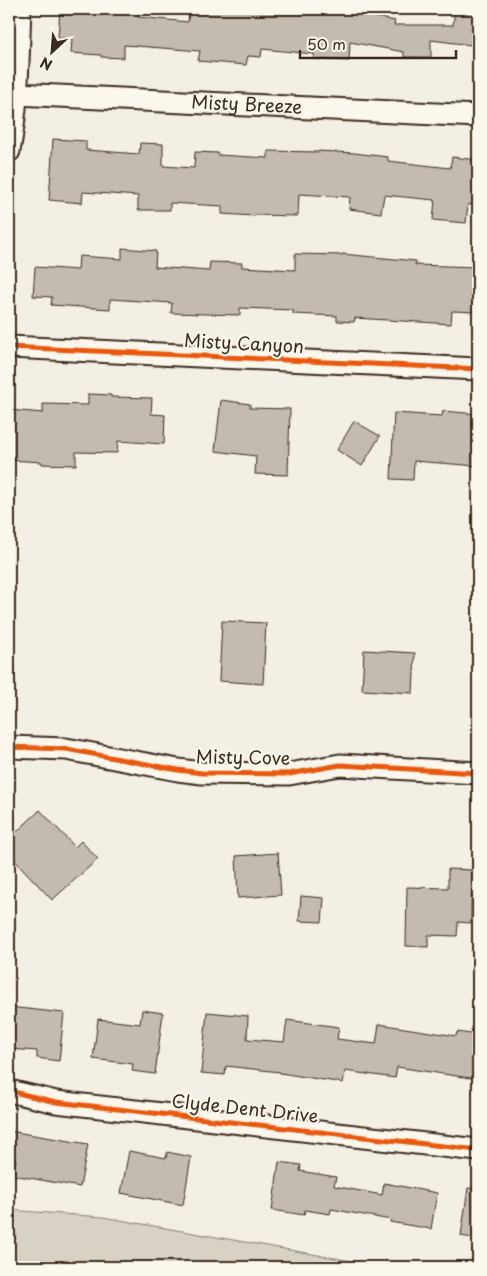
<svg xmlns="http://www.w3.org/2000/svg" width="487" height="1276" font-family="'Playpen Sans',sans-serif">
<rect width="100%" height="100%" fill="#f3efe4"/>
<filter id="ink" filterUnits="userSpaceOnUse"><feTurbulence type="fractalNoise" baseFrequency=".02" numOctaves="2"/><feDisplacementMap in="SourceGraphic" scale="10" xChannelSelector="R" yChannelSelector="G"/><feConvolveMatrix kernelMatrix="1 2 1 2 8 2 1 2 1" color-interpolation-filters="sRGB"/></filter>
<g filter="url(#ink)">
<!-- green -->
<path fill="#d8d1c6" stroke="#8a7e72" d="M9,1210L103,1217L386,1267H9Z"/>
<!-- building -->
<path fill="#c3bbb0" stroke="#3b2a1e" d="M60,9H92V11L139,12L138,17L188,22L189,9H352V12L395,21L394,25H453L455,9H475L471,45L431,40V57H404V52L350,42L349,61L314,59V54L262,49L261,57L248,56L246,65L198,61L200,51L124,45V58L101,57V55L71,53L72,39L58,38Z
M53,139L86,141V150L139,154L140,143L163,144V166L194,168L195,152L218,153V155L268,158V151L319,152V151L354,153L388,157V161L450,168L452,157L478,160L473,205L468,204L466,223L433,220L435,200L384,195L381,213L349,209L350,197L299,194L298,216L255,215V216L222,214V206L170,203V210H138V196L83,192L82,203L49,200Z
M122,248L156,251L155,267L209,271L210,262L242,263V267L295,270V254L342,255V254L416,261L415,265L478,267V312L452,311L451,324L355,318L354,322L337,321V316L293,314V310L240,308V315L171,313L172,303L110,299V309L51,305L52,297L33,296L35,267L78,270L79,256L122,259Z
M88,394L111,395V397L152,398L151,414L165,415L164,444L118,441L117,453L76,452V465L42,464V462L9,460V410L43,413V404L88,405Z
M221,400L250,404V408L290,409L288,475L255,474L256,456L215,451Z
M443,411L478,414V466L414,461L413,480L391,479L394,413L442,416Z
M354,421L380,436L362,466L337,450Z
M222,621L266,623L263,684L219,681Z
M364,650L415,653L413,693L362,690Z
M40,810L75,847L81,841L98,859L52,900L9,854V839Z
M278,853L281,895L238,898L236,856Z
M448,869L472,870L471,923L458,922L457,936L428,935V947L406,946L407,887L448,888Z
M301,896L324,898L322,922L299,921Z
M9,1007L64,1013L59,1061L37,1058V1051L9,1049Z
M142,1010L163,1013L155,1074L132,1071L133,1064L93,1059L98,1019L140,1024Z
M207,1012L248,1016L247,1039L284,1042L287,1020L339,1027L337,1039L376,1044L379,1024L456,1036L457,1032L478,1035V1071L477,1079L397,1067L395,1078L345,1071L343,1083L280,1073V1072L226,1066L225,1075L201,1073Z
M9,1131L88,1144L80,1187L13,1175L16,1160L9,1158Z
M129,1151L166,1158L167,1152L191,1157L183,1205L121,1193Z
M279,1162L301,1165L300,1171L336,1177L334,1186L382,1195L384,1183L437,1193L431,1229L390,1222L391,1220L331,1209L330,1214L305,1210L304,1215L272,1210Z
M468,1188L478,1189V1239L461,1236Z"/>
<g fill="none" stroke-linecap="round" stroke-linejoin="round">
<!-- minor casing -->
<g stroke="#3b2a1e" stroke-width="25">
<g id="minor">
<path id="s1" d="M16,94L478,116"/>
<path d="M9,151C18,104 18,56 20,9"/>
<path d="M9,347L478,369"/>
<path d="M9,747L66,749L178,770L202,773L289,774L340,765L478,773"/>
<path d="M9,1091L56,1102L478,1150"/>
</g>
</g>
<!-- minor -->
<use href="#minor" stroke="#fbf7ec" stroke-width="21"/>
<!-- cycleway casing -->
<g stroke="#fbf7ec" stroke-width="8">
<path id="cycleway" d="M9,347L478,369
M9,747L66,749L178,770L202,773L289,774L340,765L478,773
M9,1091L56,1102L478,1150"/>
</g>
<!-- cycleway -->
<use href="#cycleway" stroke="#e8590c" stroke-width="5"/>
</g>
</g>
<g text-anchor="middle" stroke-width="4.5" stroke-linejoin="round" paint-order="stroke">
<!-- street labels -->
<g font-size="18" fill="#3b2a1e" stroke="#fbf7ec">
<text dy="6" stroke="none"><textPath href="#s1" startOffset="231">Misty Breeze</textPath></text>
<text transform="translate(244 344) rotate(3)" y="6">Misty Canyon</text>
<text transform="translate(243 758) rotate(1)" y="6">Misty Cove</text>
<text transform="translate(245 1109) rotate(6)" y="6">Clyde Dent Drive</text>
</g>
</g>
<!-- margin -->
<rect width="487" height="1276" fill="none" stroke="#fbf7ec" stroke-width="30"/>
<rect x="15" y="15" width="457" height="1246" fill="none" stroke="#3b2a1e" stroke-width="2" filter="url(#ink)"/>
<!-- north arrow -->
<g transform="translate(52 52) rotate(206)" stroke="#fbf7ec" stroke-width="4" paint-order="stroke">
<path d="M0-4L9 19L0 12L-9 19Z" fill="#3b2a1e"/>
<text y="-8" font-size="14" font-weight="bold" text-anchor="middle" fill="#3b2a1e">N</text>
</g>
<!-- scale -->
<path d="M300 50v8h156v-8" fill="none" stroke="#3b2a1e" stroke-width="2.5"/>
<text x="307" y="50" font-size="15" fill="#3b2a1e" stroke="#fbf7ec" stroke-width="4" paint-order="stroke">50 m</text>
</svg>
